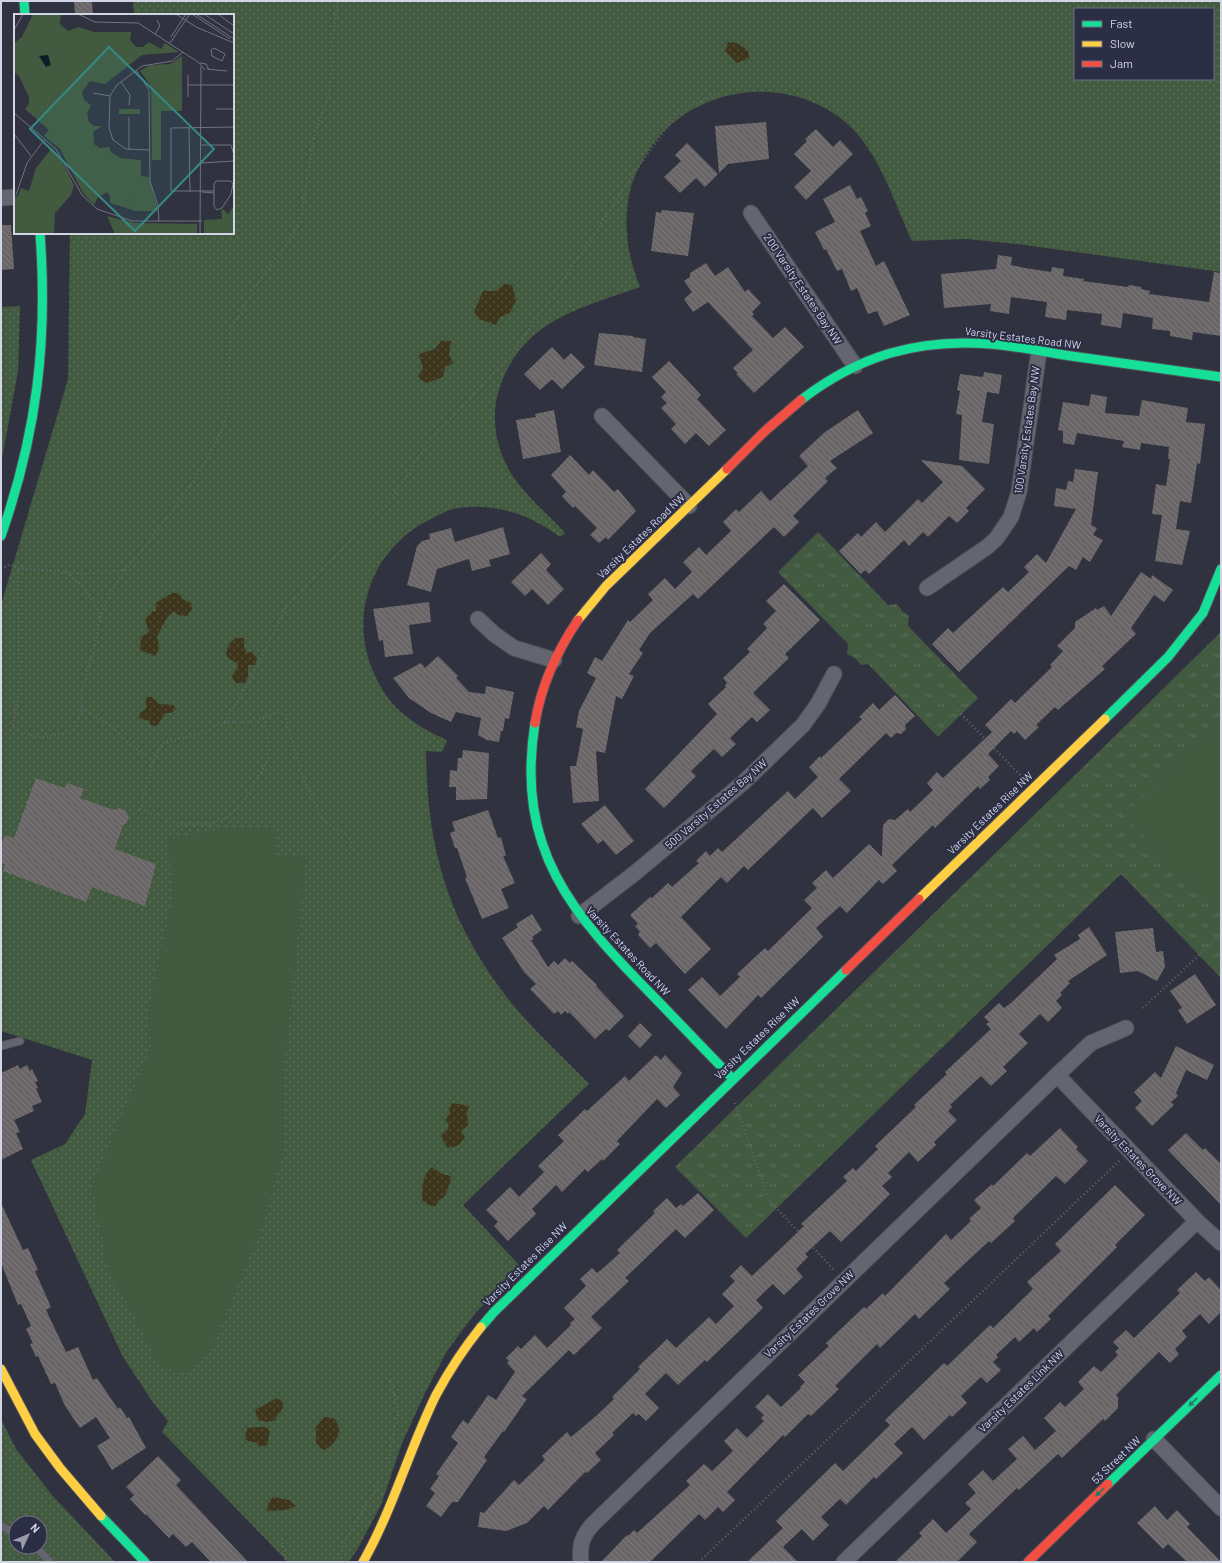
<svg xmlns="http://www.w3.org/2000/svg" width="1222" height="1563" font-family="Barlow,sans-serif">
<defs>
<pattern id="grass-dots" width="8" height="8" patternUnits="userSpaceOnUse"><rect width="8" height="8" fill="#425a40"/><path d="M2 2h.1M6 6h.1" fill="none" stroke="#5c715b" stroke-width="1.8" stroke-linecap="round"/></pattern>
<pattern id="sand-dots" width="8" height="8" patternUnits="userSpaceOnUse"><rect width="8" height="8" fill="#3e361c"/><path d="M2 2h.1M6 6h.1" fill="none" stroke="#59523d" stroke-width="1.8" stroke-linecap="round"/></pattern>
<pattern id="park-tufts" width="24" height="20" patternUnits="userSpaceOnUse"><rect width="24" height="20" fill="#425a40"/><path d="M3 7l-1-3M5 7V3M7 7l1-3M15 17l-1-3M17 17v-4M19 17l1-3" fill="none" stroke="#5c715b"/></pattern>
<pattern id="building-back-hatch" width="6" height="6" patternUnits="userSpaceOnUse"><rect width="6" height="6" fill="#6a6668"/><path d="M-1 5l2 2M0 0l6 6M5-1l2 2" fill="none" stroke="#7e7b7d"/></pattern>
</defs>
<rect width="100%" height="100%" fill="#31323f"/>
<!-- grass -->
<path fill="url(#grass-dots)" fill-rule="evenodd" d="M133,1H1221V272L1017,244L967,239L912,241C893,200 877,144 839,117C775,70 678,91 642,162C636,172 631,184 629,196C623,228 628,257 640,287C579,309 521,320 499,390C491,415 495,443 507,466C520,492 546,512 565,533L560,537C530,514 491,501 453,509C446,511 439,515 433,518C377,544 350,605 370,664C377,682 387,700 401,712C415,724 430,733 447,740L442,752L426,751C427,843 445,913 500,988C525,1023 559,1053 589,1084L463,1205L521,1267L476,1312L447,1351L426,1391L402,1443L381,1505L356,1552L348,1562H288L162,1432L168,1421L152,1401L123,1357L31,1160L65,1144L85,1114L92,1060L1,1031V605L68,379L70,233H233V15H134ZM1075,9H1213V79H1075Z
M20,306L18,371L1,464V307Z
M1,1419L16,1449L52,1495L115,1562H1ZM16,1523H40V1547H16Z"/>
<!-- sand -->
<path fill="url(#sand-dots)" d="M728,42C737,42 741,45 748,51L749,58L737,63L725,51Z
M504,284L512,285L516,300L510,313L500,317L496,325L479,319L474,312L483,291H496Z
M441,341H451L449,355L453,363L445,367L443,377L427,383L421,380L418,376L423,369L419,354L435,349Z
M172,593H178L184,600L191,603L192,609L187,616L178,615L174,611L168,616L157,636L159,648L155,656L140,650L141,637L149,632L145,619L153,611H156V603Z
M236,638H244V646L246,653L252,652L257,658L255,665H248V676L245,683H235L232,676L238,667L237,663L228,658L226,653L229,644Z
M146,697H152L159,704L173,705L176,709L171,713H165L157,726L150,725V721L139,718L140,713L146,709Z
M452,1103L469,1106L467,1112L468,1125L461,1131L465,1137C460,1145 457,1148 447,1147L441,1136L448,1129L449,1124L445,1120L450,1113L449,1108Z
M432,1167L442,1174L451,1176C451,1183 447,1189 445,1196L438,1201L436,1206H430L422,1200C423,1185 421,1178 432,1167Z
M277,1398L283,1402L282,1410L276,1417V1420L267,1422L258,1420L255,1410Z
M328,1417L335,1419C336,1422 339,1426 339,1429C340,1437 331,1448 323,1450L316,1443V1427L324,1417Z
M257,1427H266L270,1431L267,1445L260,1447L256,1442H250L245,1439L247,1428Z
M273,1497L289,1500L296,1506L286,1510L267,1511L269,1502Z"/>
<!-- park -->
<path fill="url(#park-tufts)" d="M818,532L888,605L897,604L903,612L909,616L908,626L978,698L938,737L868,664L861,665L855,658L847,654L848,644L778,572Z
M1221,632V978L1121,874L746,1238L675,1167Z"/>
<!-- garden -->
<path fill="#425a40" d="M1221,720V915L1123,815Z
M254,827L276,829L277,855L306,857L284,1070L283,1152L261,1229L212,1348L195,1366L183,1373L166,1368L155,1357L137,1321L108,1271L92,1186L151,1048L148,1013L173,896L168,839L220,829Z"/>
<!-- building -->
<path fill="url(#building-back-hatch)" d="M74,1H92L93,15H75Z
M766,122L769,159L728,164L719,173L715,126Z
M816,129L833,147L840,140L853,154L806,200L794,187L811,171L794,154L807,141L805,139Z
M687,143L718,174L705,187L696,178L680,193L664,177L681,161L675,155Z
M850,185L857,199L861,197L868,211L865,213L871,226L860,231L876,266L884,261L910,315L884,326L877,311L868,314L857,288L851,291L842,269L837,271L826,249L824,250L815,232L835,222L823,199Z
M662,210L694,213L688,256L651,251L656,212L661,213Z
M1,225H11L14,269L1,270Z
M998,255L1012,257L1011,265L1025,268L1051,272L1052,267L1064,269L1063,276L1084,279L1083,281L1128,287L1129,285L1141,287V289L1150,291L1149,294L1209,302L1214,272L1221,273V336L1193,332L1192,340L1170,336V331L1152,329L1153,318L1123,313L1121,328L1101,325L1102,314L1067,310L1066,320L1045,317L1047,302L1011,297L1009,314L990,311L991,304L944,308L941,274L996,269Z
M706,263L715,276L728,267L745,292L748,289L761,303L752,312L754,314L752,316L773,338L785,327L804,347L754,393L736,374L738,373L733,368L753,350L708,302L693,312L684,299L692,292L684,281L690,277V273Z
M599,333L633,336V337L646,339L642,372L594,365Z
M552,347L564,360L571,353L585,367L562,389L553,380H551L540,390L524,374Z
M669,361L701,395L697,399L726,430L709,446L696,433L685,444L671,429L676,424L661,408L667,403L661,397L666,392L652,377Z
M984,372L1002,375L999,394L987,392L982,422L994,424L989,464L959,460L962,415L956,414L960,391L957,390L960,374L983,377Z
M1091,394L1107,397L1105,413L1139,416L1142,400L1188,408L1186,422L1205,424L1200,464L1197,463L1191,503L1180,501L1176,529L1190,531L1182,565L1155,561L1162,515L1152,514L1156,484L1166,486L1170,459H1168L1169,447L1141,443L1140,450L1122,447L1124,441L1077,433L1074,445L1063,443V431L1058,430L1063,402L1089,406Z
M554,410L561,452L523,459L516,420L536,417L535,414Z
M858,410L873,433L830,461L837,468L825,478L828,481L793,516L799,522L784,537L774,527L698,599L693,594L650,633L639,650L643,653L629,674L634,676L622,699L616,696L605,753L596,751L599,801L573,803L570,766H576L583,729L576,727L579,711L596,678L587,673L595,657L602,661L628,620L630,622L653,600L648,594L665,578L675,589L692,572L683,562L699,547L706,555L731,531L723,522L736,509L739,512L761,491L770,501L808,466L799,456L825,432Z
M570,455L589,475L593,470L614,492L618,489L636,511L608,540L606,537L599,543L590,535L597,528L575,506L573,508L562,496L566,492L551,475Z
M921,460L962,466L985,489L966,508L969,511L957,523L949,516L928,537L923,532L909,546L904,540L869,574L865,570L861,574L839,551L858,533L861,537L876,522L885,532L918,499L922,503L943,482Z
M1075,469L1098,472L1091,525L1097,528L1093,535L1103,540L1090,562L1083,557L1076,570L1069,566L959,672L932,644L948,628L953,633L1003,587L1008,592L1029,572L1024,567L1037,554L1046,563L1076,509L1054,506L1056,488L1066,490L1068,481L1073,482Z
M503,527L510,554L489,560L491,566L472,571L469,559L437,569L431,592L407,585L417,546L422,541L430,539L429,534L451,528L455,542Z
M541,553L551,564L546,570L564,589L548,605L532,589L525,596L511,582Z
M1141,572L1151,579L1152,575L1173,590L1164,602L1154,595L1131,628L1136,634L1102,666L1105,669L1058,710L1055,707L1036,725L1039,727L1025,740L1017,731L1014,734L1011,731L988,754L999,766L988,777L990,780L980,789L978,786L935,828L933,825L892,865L897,871L883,884L879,880L847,913L840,906L816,928L823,937L761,998L758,995L726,1029L688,990L702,977L720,996L740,977L737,974L754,958L765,948L768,951L812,908L804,900L817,888L812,883L826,870L833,878L869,844L882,857L883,825L889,819L895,820L908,809L910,812L933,790L927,783L937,772L943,778L992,732L985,725L1011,699L1015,703L1052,667L1050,665L1063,651L1057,646L1075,628V622L1096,608L1097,610L1104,606L1111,616Z
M784,584L820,620L785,654L789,658L753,693L770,710L757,722L752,717L730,738L736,744L722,757L714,749L691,771L696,776L664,808L645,789L717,714L708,704L726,687L725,685L727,683L723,678L750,652L747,649L767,628L763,624L776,611L766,601Z
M429,602L431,622L409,625L413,654L385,657L383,640L379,641L373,609Z
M438,656L458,676L456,678L469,692L485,694L486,686L514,692L509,719L505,718L503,731H501L499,742L487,740L478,735L481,718L456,712L451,722L431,713L409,698L393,678L421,663L425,668Z
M895,695L915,716L905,725L906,729L901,734L896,733L891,738L886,733L839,779L851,791L822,818L813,808L748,870L744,866L727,883L721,877L681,917L711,949L685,974L656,943L650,948L638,935L640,932L635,926L638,924L630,915L650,897L652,898L668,883L672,887L699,863L696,861L706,851L710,856L718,848L722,852L788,791L795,799L818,777L809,767L820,756L821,758L862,719L859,717L873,703L879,710Z
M463,750L489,753L487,799L456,800V787H449L450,770L457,771L458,758H462Z
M36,778L64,788L67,783L84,789L80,798L114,810L119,808L125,810L129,817L126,824L123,825L115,849L156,864L145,906L92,887L86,902L3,871L5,864L1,863V846L5,835L14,838Z
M605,805L634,841L616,855L603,840L598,844L581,824Z
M488,810L498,838L501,837L506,856H503L515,883L501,889L509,908L482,919L465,878L467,877L457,848H455L450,833L455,831L452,822Z
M532,914L542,930L532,937L534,939L531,940L548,967L554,961L558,965L565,958L570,963L572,961L597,985L596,986L624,1016L609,1031L606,1029L595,1039L569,1012L568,1014L565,1011L561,1015L558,1011L554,1014L530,989L536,984L524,972L502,938L518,927L516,924Z
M1089,927L1107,955L1068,981L1070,983L1060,993L1062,995L1056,1001L1062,1008L1048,1022L1040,1014L1019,1034L1028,1043L1003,1067L1007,1071L991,1086L981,1076L950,1105L952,1107L948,1111L957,1120L934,1142L936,1145L918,1162L909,1152L888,1173L892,1177L882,1186L890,1194L861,1223L841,1242L830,1231L805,1254L808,1257L796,1269L803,1277L784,1295L773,1284L756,1300L763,1308L707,1362L705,1360L678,1385L666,1373L645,1394L659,1408L646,1421L639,1414L636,1416L633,1413L612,1433L614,1435L595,1453L601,1460L587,1473L585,1472L548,1510L544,1506L527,1523L506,1531L478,1527L480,1512L484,1513L514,1480L519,1485L545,1460L542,1456L567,1432L571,1437L596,1416L614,1399L612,1397L640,1369L638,1367L667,1339L676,1348L709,1317L716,1324L734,1306L722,1294L735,1281L730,1276L741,1265L752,1276L804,1226L801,1224L847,1181L843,1177L853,1168L856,1171L878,1149L875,1146L916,1107L914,1105L947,1074L945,1072L991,1029L986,1024L989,1022L984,1017L999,1003L1004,1008L1011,1003L1057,959L1054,955L1080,939L1078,935Z
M1153,928L1156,952L1163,951L1165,967L1157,981L1138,971L1120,973L1115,932Z
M1195,974L1216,1005L1187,1024L1178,1010L1182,1008L1170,991Z
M640,1023L652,1035L640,1048L628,1036Z
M1176,1046L1214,1065L1207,1080L1186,1070L1176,1093L1178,1096L1171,1102L1174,1105L1152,1126L1135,1108L1142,1101L1134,1092L1155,1072L1161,1078Z
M656,1055L661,1060L665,1055L682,1073L673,1087L680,1095L666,1108L657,1099L617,1141L620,1144L603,1161L602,1159L588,1172L585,1169L562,1192L556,1185L532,1209L536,1214L508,1241L494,1226L498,1222L486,1210L510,1187L519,1197L544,1172L538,1166L564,1141L558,1135L585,1109L587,1111L625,1076L629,1081Z
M18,1065L20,1069L27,1065L30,1071L32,1069L38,1081L35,1082L38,1088L36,1089L42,1102L32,1106L34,1111L14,1120L20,1132L16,1133L23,1149L1,1160V1073Z
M1060,1128L1078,1147L1076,1149L1088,1161L1065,1184L1056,1176L1013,1218L1015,1221L991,1243L989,1241L944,1283L950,1289L919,1319L915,1314L880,1348L877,1344L835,1386L839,1389L811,1416L808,1414L785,1437L783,1435L727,1492L735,1500L723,1512L718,1507L705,1520L699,1514L650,1562H601L627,1535L628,1536L634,1530L637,1533L690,1485L686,1481L704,1464L712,1471L733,1451L724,1441L737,1428L747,1438L764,1421L761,1418L764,1415L755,1407L768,1394L781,1407L801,1388L800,1387L805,1382L798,1375L829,1346L826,1343L864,1307L866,1309L883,1293L885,1296L946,1234L951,1240L971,1221L969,1219L981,1208L974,1200L992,1184L993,1186L1027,1153L1030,1156Z
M1186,1133L1203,1150L1205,1148L1221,1164V1205L1168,1150Z
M1115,1185L1145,1215L1115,1245L1117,1247L1048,1316L1051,1319L1037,1332L1034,1328L1019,1342L1015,1337L996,1355L998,1357L993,1362L1001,1370L987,1383L981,1377L961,1396L967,1403L952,1417L950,1415L924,1440L912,1427L894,1444L903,1453L876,1479L874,1477L846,1505L840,1499L821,1517L829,1525L813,1541L802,1529L783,1547L798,1562H747L783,1528L776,1521L835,1463L843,1471L890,1425L885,1420L944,1363L947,1366L990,1325L993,1328L1033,1289L1027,1282L1061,1251L1055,1244Z
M698,1193L714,1210L685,1238L676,1229L625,1278L629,1281L591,1317L602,1328L574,1355L569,1350L522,1396L527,1399L504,1432L503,1431L484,1457L487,1460L458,1502H452L441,1517L426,1506L435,1493L430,1489L439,1476L436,1474L458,1443L451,1437L463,1420L468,1424L488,1395L496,1400L515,1372L507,1363L509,1361L506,1358L518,1346L521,1349L535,1335L547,1348L571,1325L570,1323L575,1319L564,1308L586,1286L580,1279L592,1268L597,1273L601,1270L620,1253L617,1250L655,1213L653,1211L667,1198L676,1208L681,1204L683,1206Z
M1,1203L23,1250L28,1248L38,1270L35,1271L51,1307L46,1310L66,1352L78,1347L93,1380L97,1378L118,1409L120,1407L127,1418L129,1417L146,1448L112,1470L97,1446L110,1438L96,1417L80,1428L65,1406L55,1383L51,1384L38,1356L36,1357L30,1344L33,1343L26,1329L31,1326L21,1304L18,1305L1,1263Z
M1196,1272L1205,1281L1209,1277L1221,1290V1312L1209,1324L1200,1314L1182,1331L1187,1337L1175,1349L1179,1354L1170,1363L1159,1352L1116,1395L1118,1397V1408L1105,1421L1103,1419L1062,1458L1058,1454L1019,1490L1017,1488L969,1534L977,1542L957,1562H895L922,1536L919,1533L933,1519L946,1533L971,1509L965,1503L976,1493L968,1484L983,1470L993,1481L1017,1459L1008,1449L1023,1436L1035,1450L1056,1431L1044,1418L1060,1402L1065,1407L1084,1389L1078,1382L1094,1366L1101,1372L1118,1355L1115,1352L1119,1348L1113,1342L1126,1330L1134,1338L1180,1293L1177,1290Z
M158,1456L181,1480L176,1485L248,1562H211L192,1542L186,1547L173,1534L169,1538L146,1514L145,1515L130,1499L134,1495L126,1487Z
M1155,1506L1167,1520L1177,1510L1190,1524L1187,1527L1221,1562H1187L1168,1544L1163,1549L1137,1523Z"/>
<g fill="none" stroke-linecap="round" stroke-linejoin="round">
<!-- lane casing -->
<g stroke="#4f505b" stroke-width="9">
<path id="lane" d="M1,1046L20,1041
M1,1526L16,1533
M36,1547L50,1562"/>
</g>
<!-- street casing -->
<g stroke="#4f505b" stroke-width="17">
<path id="street" d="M1,198L15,197
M751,213L855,366
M602,416L689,506
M927,588L987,547L996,539L1011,517L1019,492L1039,351
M478,619L494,634L514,648L554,660
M579,916L635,873L744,782L803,725L818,704L834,674
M1057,1075L1091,1043L1126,1028
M1154,1439L1221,1508
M581,1562C579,1546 582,1536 593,1524L1057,1075L1197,1221L1221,1243
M844,1562L1197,1221"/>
</g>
<!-- fast casing -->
<g stroke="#4f505b" stroke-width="11">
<path id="fast" d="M24,1L25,15
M801,400C858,356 918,338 990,344C1017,346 1044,352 1071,356C1121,363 1171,370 1221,377
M1,536C37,433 48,341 40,233
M1105,719L1168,657L1203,613L1221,569
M535,723C515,850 572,914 655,998C681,1025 707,1052 733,1079
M481,1327L494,1312L846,970
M1108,1484L1221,1375
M101,1516L145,1562"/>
</g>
<!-- slow casing -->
<g stroke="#4f505b" stroke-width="11">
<path id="slow" d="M578,620L606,586L727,469
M919,899L1105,719
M1,1369L35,1434L60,1468L101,1516
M363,1562C393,1509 409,1450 436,1395C449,1371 464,1348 481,1327"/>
</g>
<!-- jam casing -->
<g stroke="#4f505b" stroke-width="11">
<path id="jam" d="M727,469L765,431L801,400
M535,723C541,686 557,651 578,620
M846,970L919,899
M1028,1562L1108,1484"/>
</g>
<!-- path -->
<path stroke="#62646d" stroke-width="2.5" stroke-dasharray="1 3" stroke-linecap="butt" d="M1,569L10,564L18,568L65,572L81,585L96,606L100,617L94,649L82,689V709L76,728C50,739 37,741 12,727L21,685L19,655L18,568
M65,572L83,574L125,570L137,557L178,503L206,461L222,430L228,410L230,331L255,287L293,236L301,215L315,132L329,96L333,63L332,38L338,1
M100,617L110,594L124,570
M82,709L112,726L135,748L153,761
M958,711L1021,776
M264,718L269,744L268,760L243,802L229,816L212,824H179L140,809L153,761L162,743L198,734L225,722L243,723L264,718L274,713L285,714C293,746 305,791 323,818C336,835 351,827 353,853
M225,722L253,675L286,607L394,495L428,443L513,352L589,242L631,177L678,112L716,94
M1143,1008L1218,937
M735,1103L769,1200L834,1270
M388,1463L398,1411L390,1377
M282,1539L286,1562
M336,1562L348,1536L380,1482
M699,1562L1120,1160"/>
<!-- lane -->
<use href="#lane" stroke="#64656f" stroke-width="7"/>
<!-- street -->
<use href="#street" stroke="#64656f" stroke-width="15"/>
<!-- fast -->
<use href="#fast" stroke="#16e098" stroke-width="9"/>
<!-- slow -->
<use href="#slow" stroke="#ffcf43" stroke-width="9"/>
<!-- jam -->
<use href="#jam" stroke="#f24e42" stroke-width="9"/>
</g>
<!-- one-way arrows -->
<defs><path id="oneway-solid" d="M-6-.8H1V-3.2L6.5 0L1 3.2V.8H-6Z"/></defs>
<g fill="#227e6a">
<use href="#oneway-solid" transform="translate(1193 1402) rotate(136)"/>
<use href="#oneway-solid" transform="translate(1100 1492) rotate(136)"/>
</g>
<g text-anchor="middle" stroke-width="4" stroke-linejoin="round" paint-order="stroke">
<!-- street labels -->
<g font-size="11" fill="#d2d5e3" stroke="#2b2e45">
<text transform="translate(803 289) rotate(56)" y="4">200 Varsity Estates Bay NW</text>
<text transform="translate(1023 338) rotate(7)" y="4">Varsity Estates Road NW</text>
<text transform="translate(1027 430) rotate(-82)" y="4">100 Varsity Estates Bay NW</text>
<text transform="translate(641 536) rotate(-44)" y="4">Varsity Estates Road NW</text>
<text transform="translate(716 804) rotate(-41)" y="4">500 Varsity Estates Bay NW</text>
<text transform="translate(990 813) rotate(-44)" y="4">Varsity Estates Rise NW</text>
<text transform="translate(628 951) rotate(47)" y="4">Varsity Estates Road NW</text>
<text transform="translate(757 1038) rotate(-44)" y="4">Varsity Estates Rise NW</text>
<text transform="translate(1138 1160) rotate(46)" y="4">Varsity Estates Grove NW</text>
<text transform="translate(525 1264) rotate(-45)" y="4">Varsity Estates Rise NW</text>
<text transform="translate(809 1314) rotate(-44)" y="4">Varsity Estates Grove NW</text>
<text transform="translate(1021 1391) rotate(-44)" y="4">Varsity Estates Link NW</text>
<text transform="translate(1116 1460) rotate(-44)" y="4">53 Street NW</text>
</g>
</g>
<!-- overview -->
<g transform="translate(14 14)">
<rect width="220" height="220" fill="#31323f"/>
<path d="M19,0H47L46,10L54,17L65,13L80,18H117L116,26L122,33H129L135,28L147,35L151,29L165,38L128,41L91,70L76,67L68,78L70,86L77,91L73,100L75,108L80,112H88L79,118L80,130L86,134L95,133L97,138L106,144L127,146V162L135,163L144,197H122L96,189V182L93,178L84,183L80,191L69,179L46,135L30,122L35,116L11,95L15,90V83L5,62L0,58V29L8,23ZM38,134L48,147L60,171L57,181L41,199L40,220H0V183L4,182L7,174L15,177L22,154ZM93,202L120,209L183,210V220H101Z" fill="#425a40"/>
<path d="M168,42V97H147V146H138L137,72L126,57L136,51L156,50ZM105,95H126V100H105ZM220,192V220H190V206L208,205L207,197L209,195L214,200Z" fill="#425a40"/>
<path d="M151,52H164L165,68L152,69ZM145,54L149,64L146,69L140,72L132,57ZM143,79H166V93H143ZM93,150L112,171L120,192L108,191L101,186L96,173L83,158L89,151Z" fill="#425a40"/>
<path d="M34,41L37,51L32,53L25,42Z" fill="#0a2029"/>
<path fill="none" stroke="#717381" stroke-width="1" d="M64,0L81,8L124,9L184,48L191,56M162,0L182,13L220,29M178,0L216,25M182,0L220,25M190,0L220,20M204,0L220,12M0,16L9,0M141,20L146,12L143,6M157,23L172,0M156,29L176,0M200,34L211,40L208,47L198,42L197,36ZM186,49L192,50L195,56M193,55L213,57M122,56L135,76L136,167L144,192L145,207M174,61V83M107,68L116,81L115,91M174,71H220M79,79L96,82M202,95H220M0,99L42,135L68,181L83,195L118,207H188M175,114L176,178M0,120L17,142M187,131H217L220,141M115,136V103M136,136L112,135L99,126L95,114L96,82L103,71L128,52L158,47L169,38M187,149L220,147M202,167H217L219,170L217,180L208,194L203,196L200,192V170ZM200,177H157V114L220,113M188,178L200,179M2,181L13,149L31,125M186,220L187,53"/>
<path fill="#368985" fill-opacity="0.15" stroke="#368985" stroke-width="2" d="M95,33L200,135L121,217L16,115Z"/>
<rect width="220" height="220" fill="none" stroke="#d2d5e3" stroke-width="2"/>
</g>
<!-- border -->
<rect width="1222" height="1563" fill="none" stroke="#d2d5e3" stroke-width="4"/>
<!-- legend -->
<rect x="1074" y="8" width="140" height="72" fill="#2b2e45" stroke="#6e7184"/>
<rect x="1082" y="21" width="20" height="6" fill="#16e098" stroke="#6e7184"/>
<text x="1110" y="28" font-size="12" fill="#d2d5e3">Fast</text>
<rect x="1082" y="41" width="20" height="6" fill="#ffcf43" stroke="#6e7184"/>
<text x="1110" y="48" font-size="12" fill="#d2d5e3">Slow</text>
<rect x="1082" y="61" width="20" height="6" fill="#f24e42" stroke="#6e7184"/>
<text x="1110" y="68" font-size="12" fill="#d2d5e3">Jam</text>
<!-- north arrow -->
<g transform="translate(28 1535) rotate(46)"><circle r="19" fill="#2b2e45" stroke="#6e7184"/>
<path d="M0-3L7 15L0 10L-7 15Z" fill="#9a9caa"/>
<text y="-6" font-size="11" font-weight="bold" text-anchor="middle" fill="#d2d5e3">N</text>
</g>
</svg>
